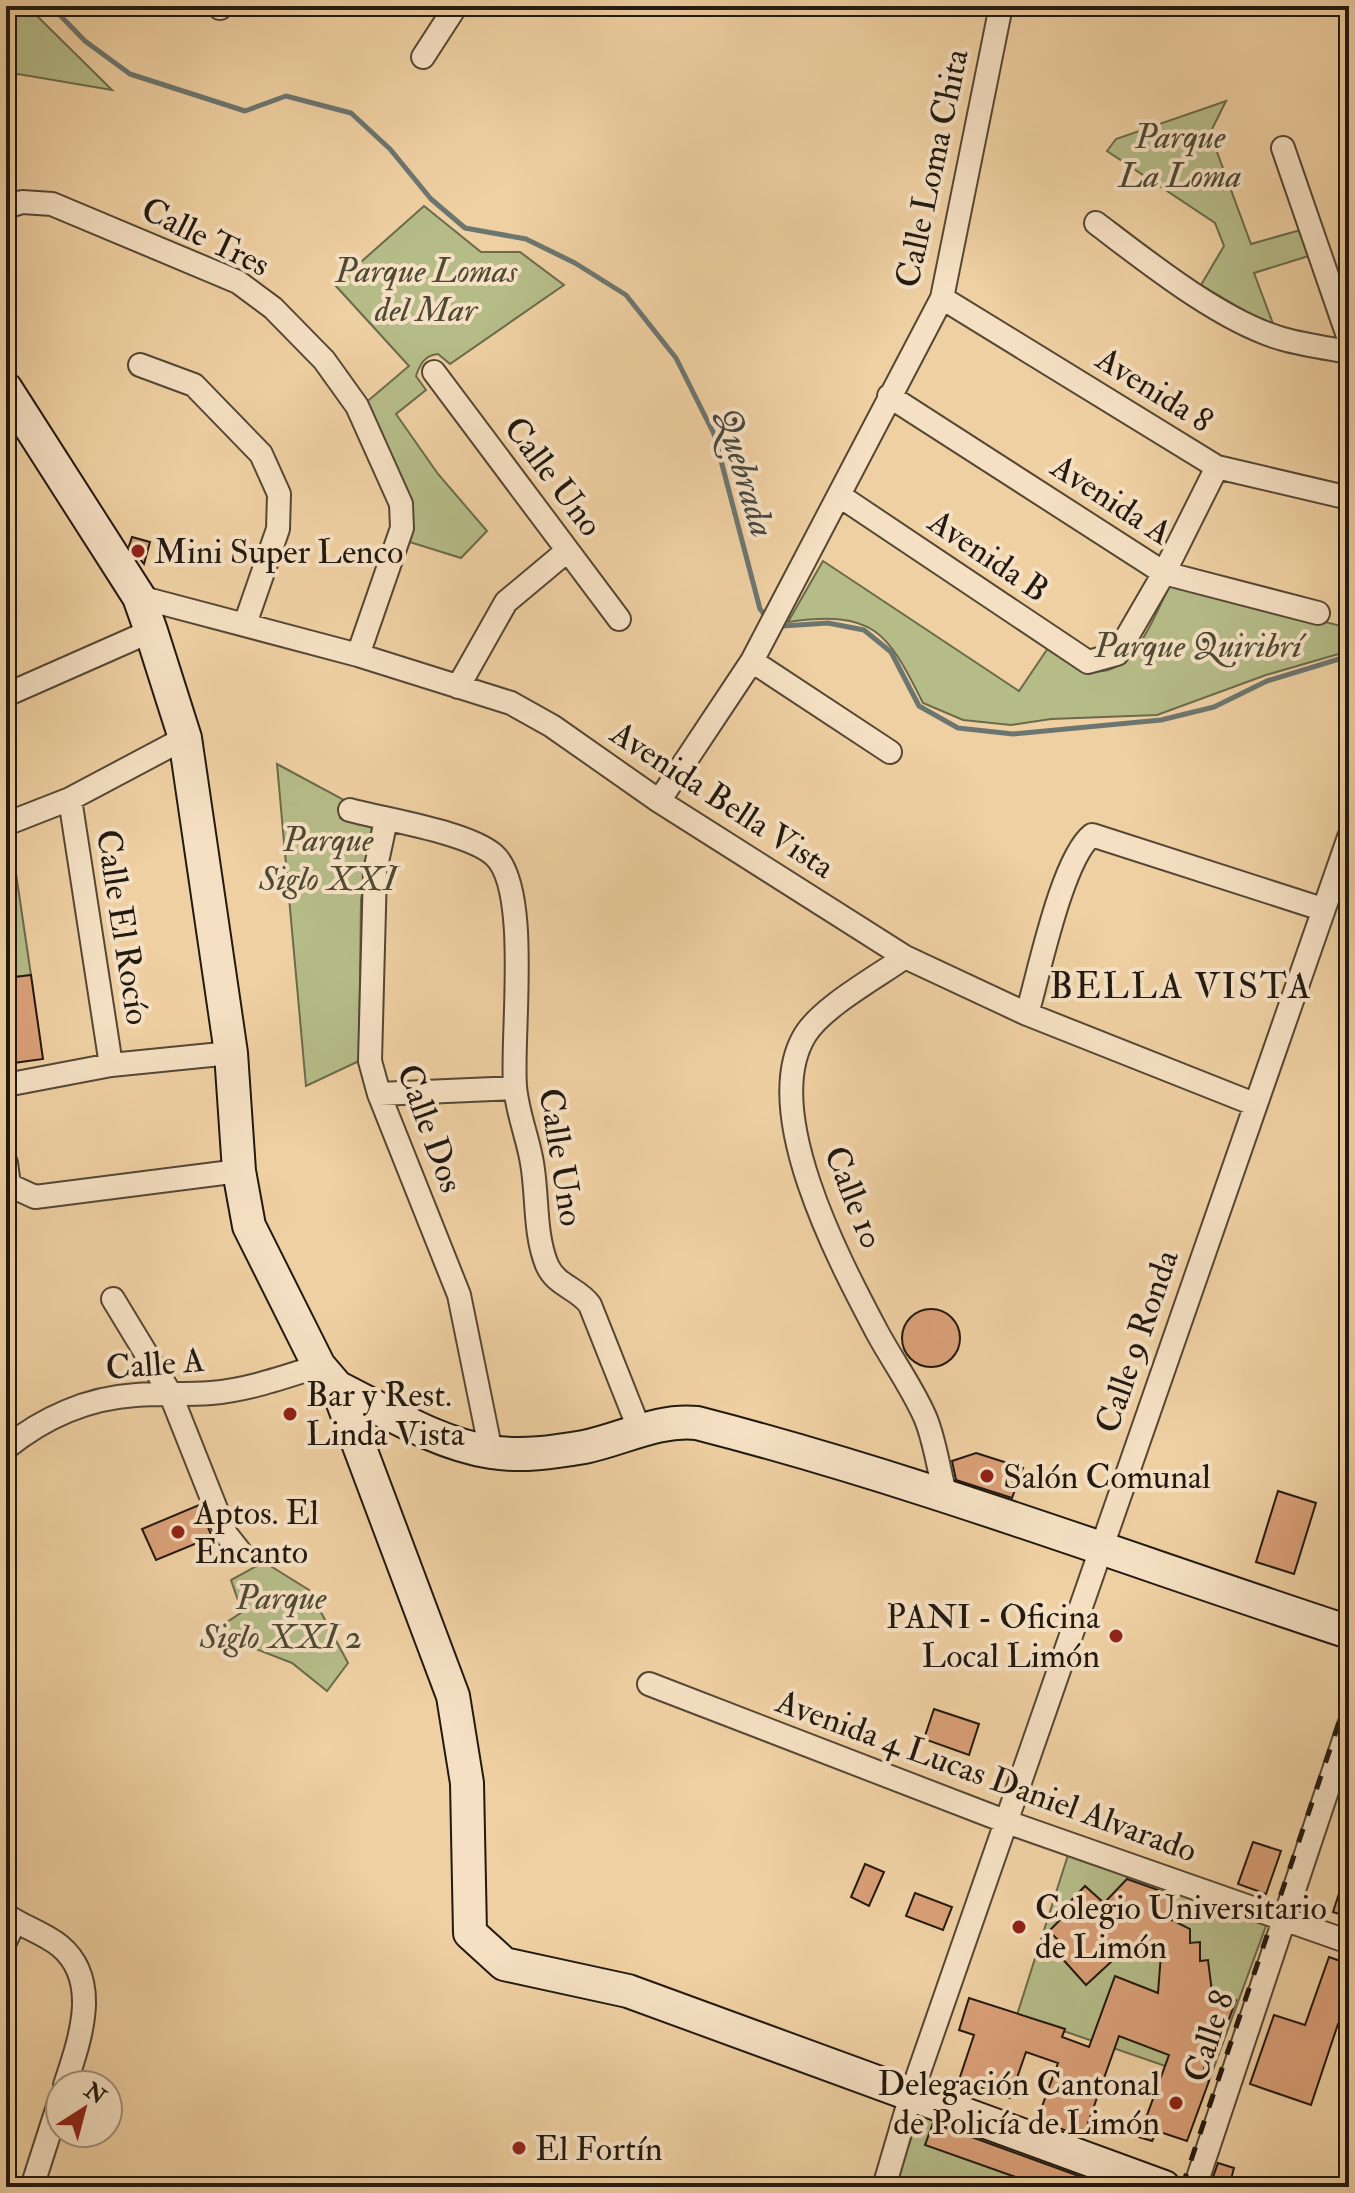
<svg xmlns="http://www.w3.org/2000/svg" width="1355" height="2193" font-family="'IM FELL Double Pica',serif">
<rect width="100%" height="100%" fill="#efd0a2"/>
<filter id="stains"><feTurbulence type="fractalNoise" baseFrequency=".0025" numOctaves="4"/><feColorMatrix values="0 0 0 0 .2 0 0 0 0 .09 0 0 0 0 .02 0 0 0 .5 -.17"/></filter>
<radialGradient id="worn" r=".72"><stop offset=".6" stop-color="#630" stop-opacity="0"/><stop offset="1" stop-color="#630" stop-opacity=".3"/></radialGradient>
<!-- green -->
<path fill="#b5bc88" stroke="#6c6a4c" stroke-width="2" d="M6,6H27L112,90L18,74L6,79Z
M1226,101L1210,133L1251,244L1304,229L1312,255L1254,273L1275,329L1201,285L1224,246L1215,223L1107,151L1116,139Z
M424,206L481,252H520L564,285L450,364L438,354C425,355 420,364 416,376L426,390L396,414L438,474L487,531L461,558L403,540L363,405L409,366L335,285Z
M823,561L1019,691L1048,648C1061,655 1079,669 1093,671C1135,677 1155,613 1171,583L1349,628V651L1266,675L1157,715L1051,719L1011,725L963,720L923,703C887,631 874,610 788,622Z
M277,764L344,800L340,818L377,829L361,899L359,1061L306,1086Z
M10,833L31,975L6,978V835Z
M264,1562L309,1590L348,1663L327,1691L292,1663L212,1632L242,1612L231,1580Z
M1068,1855L1267,1923L1209,2081L1017,2015Z
M920,2113L1127,2187H894Z"/>
<g fill="none" stroke-linecap="round" stroke-linejoin="round">
<!-- stream -->
<path stroke="#6c7670" stroke-width="5" d="M51,6L85,41L130,74L245,111L286,96L351,113L390,149L431,199L465,228L526,239L575,263L626,295L676,358L714,434L760,609L768,619
M777,623L783,626L828,623L864,630L891,652L919,706L958,728L1013,734L1161,720L1214,707L1267,681L1349,656"/>
</g>
<!-- building -->
<path fill="#daa078" stroke="#221910" stroke-width="2" d="M132,537L150,542L144,564L129,546Z
M31,975L43,1059L6,1064V978Z
M902 1338a29 29 0 1 1 58 0a29 29 0 1 1-58 0Z
M976,1453L1023,1468L1012,1498L956,1480L952,1461Z
M1278,1491L1316,1503L1294,1574L1256,1562Z
M199,1505L212,1537L156,1560L142,1529Z
M934,1709L979,1724L969,1755L924,1739Z
M1253,1842L1281,1851L1266,1894L1238,1884Z
M865,1864L884,1872L869,1906L851,1897Z
M1346,1872H1349V1917L1333,1912Z
M1127,1879L1161,1891L1179,1911L1170,1919L1190,1929V1943L1200,1942V1961L1208,1960L1212,1992L1236,2000L1229,2019L1221,2016L1201,2078L1209,2081L1187,2141L1157,2131L1152,2141L1139,2137L1169,2055L1119,2036L1083,2137L1037,2120L1058,2063L1026,2052L1010,2098L959,2080L974,2035L959,2030L969,1998L1065,2029L1062,2037L1089,2047L1115,1976L1158,1993L1161,1954L1125,1949L1086,1985L1059,1955L1066,1948L1049,1931L1066,1914L1061,1911L1085,1886L1104,1903Z
M915,1893L952,1907L943,1930L906,1916Z
M1329,1957L1349,1964V2028L1338,2024L1311,2105L1250,2084L1274,2015L1305,2025Z
M933,2123L1109,2187H1044L925,2145Z
M1218,2163L1234,2168L1230,2183L1213,2177Z"/>
<g fill="none" stroke-linecap="round" stroke-linejoin="round">
<!-- street casing -->
<g stroke="#554734" stroke-width="26">
<path id="street" d="M220,8L222,6
M423,57L456,6
M1283,148L1349,339
M6,207L22,202L52,204L238,282L273,308L324,360L357,406L401,504L402,528L358,655
M1096,223C1146,261 1222,322 1283,339C1304,345 1327,348 1349,352
M942,298L1217,467L1349,498
M140,365L194,385L261,454L279,494L278,529L245,624
M434,372L619,619
M889,396L1164,573L1318,613
M840,496L1088,662L1117,654L1164,573L1217,467
M139,597L358,655L511,703L552,726L659,801L905,957L1027,1014L1254,1104
M752,661L890,752
M458,687L506,602L567,551
M6,695L151,631
M70,799L111,1065
M659,801L752,661L942,298L1001,6
M350,810C386,820 468,832 494,855C531,888 511,1035 515,1086C517,1112 528,1138 532,1163C538,1197 534,1233 547,1265C556,1286 578,1288 590,1305L640,1431
M386,820L375,871L370,1061L379,1094L459,1295L491,1452
M6,824L70,799L185,738
M905,957C877,977 822,1007 805,1035C759,1111 840,1262 877,1332C892,1360 912,1387 925,1417C935,1440 938,1468 945,1493
M1027,1014C1039,973 1062,859 1092,835L1322,909
M6,1085L111,1065L231,1053
M379,1094L515,1088
M6,1163L9,1185L35,1197L239,1171
M113,1299L170,1393L226,1534L241,1553
M6,1448C43,1418 88,1398 136,1395C161,1393 186,1395 211,1393C248,1390 284,1377 319,1366
M649,1684L1007,1822L1349,1942
M6,1915C23,1927 44,1933 60,1946C102,1981 79,2042 65,2085
M6,1940L15,1921
M32,2187L60,2100
M884,2187L911,2095L1349,837
M1195,2187L1349,1725"/>
</g>
<!-- secondary casing -->
<g stroke="#221910" stroke-width="36">
<path id="secondary" d="M6,389L139,597L151,631L185,738L231,1053L239,1171L249,1226L319,1366L337,1387L453,1696L467,1783L470,1933L504,1964L628,1991L1164,2187
M337,1387C385,1411 438,1444 491,1452C521,1457 555,1452 584,1447C623,1439 657,1419 697,1423C919,1480 1132,1561 1349,1632"/>
</g>
<!-- street -->
<use href="#street" stroke="#f5e0c3" stroke-width="22"/>
<!-- secondary -->
<use href="#secondary" stroke="#f5e0c3" stroke-width="32"/>
<!-- rail -->
<path stroke="#221910" stroke-width="5" stroke-dasharray="14 14" stroke-linecap="butt" d="M1182,2187L1349,1693"/>
</g>
<!-- markers -->
<g fill="#8f2418" stroke="#f5e0c3" stroke-width="3">
<circle cx="138" cy="551" r="8"/>
<circle cx="290" cy="1414" r="8"/>
<circle cx="987" cy="1476" r="8"/>
<circle cx="178" cy="1532" r="8"/>
<circle cx="1116" cy="1636" r="8"/>
<circle cx="1019" cy="1927" r="8"/>
<circle cx="1176" cy="2103" r="8"/>
<circle cx="519" cy="2148" r="8"/>
</g>
<g text-anchor="middle" stroke-width="8" stroke-linejoin="round" paint-order="stroke">
<!-- park labels -->
<g font-size="34" font-style="italic" fill="#4e4a34" stroke="#f5e0c3">
<text x="1180" y="148">Parque<tspan x="1180" dy="39">La Loma</tspan></text>
<text x="426" y="282">Parque Lomas<tspan x="426" dy="39">del Mar</tspan></text>
<text x="1198" y="657">Parque Quiribrí</text>
<text x="328" y="851">Parque<tspan x="328" dy="39">Siglo XXI</tspan></text>
<text x="281" y="1609">Parque<tspan x="281" dy="39">Siglo XXI 2</tspan></text>
</g>
<!-- street labels -->
<g font-size="34" fill="#221910" stroke="#f5e0c3">
<text transform="translate(931 168) rotate(-78)" y="12">Calle Loma Chita</text>
<text transform="translate(206 236) rotate(26)" y="12">Calle Tres</text>
<text transform="translate(1155 389) rotate(32)" y="12">Avenida 8</text>
<text transform="translate(554 476) rotate(53)" y="12">Calle Uno</text>
<text transform="translate(1112 499) rotate(33)" y="12">Avenida A</text>
<text transform="translate(989 555) rotate(34)" y="12">Avenida B</text>
<text transform="translate(723 799) rotate(33)" y="12">Avenida Bella Vista</text>
<text transform="translate(124 927) rotate(81)" y="12">Calle El Rocío</text>
<text transform="translate(431 1128) rotate(70)" y="12">Calle Dos</text>
<text transform="translate(562 1157) rotate(81)" y="12">Calle Uno</text>
<text transform="translate(855 1197) rotate(68)" y="12">Calle 10</text>
<text transform="translate(1136 1341) rotate(-71)" y="12">Calle 9 Ronda</text>
<text transform="translate(155 1363) rotate(-5)" y="12">Calle A</text>
<text transform="translate(987 1775) rotate(20)" y="12">Avenida 4 Lucas Daniel Alvarado</text>
<text transform="translate(1208 2036) rotate(-72)" y="12">Calle 8</text>
</g>
<!-- poi labels -->
<g font-size="34" fill="#221910" stroke="#f5e0c3" text-anchor="start">
<text x="154" y="563">Mini Super Lenco</text>
<text x="306" y="1406">Bar y Rest.<tspan x="306" dy="39">Linda Vista</tspan></text>
<text x="1003" y="1488">Salón Comunal</text>
<text x="194" y="1524">Aptos. El<tspan x="194" dy="39">Encanto</tspan></text>
<text x="1100" y="1628" text-anchor="end">PANI - Oficina<tspan x="1100" dy="39">Local Limón</tspan></text>
<text x="1035" y="1919">Colegio Universitario<tspan x="1035" dy="39">de Limón</tspan></text>
<text x="1160" y="2095" text-anchor="end">Delegación Cantonal<tspan x="1160" dy="39">de Policía de Limón</tspan></text>
<text x="535" y="2160">El Fortín</text>
</g>
<!-- water labels -->
<g font-size="36" font-style="italic" fill="#474840" stroke="#f5e0c3">
<text transform="translate(746 472) rotate(73)" y="13">Quebrada</text>
</g>
<!-- neighbourhood labels -->
<g font-size="36" letter-spacing="2" fill="#221910" stroke="#f5e0c3">
<text x="1181" y="998">BELLA VISTA</text>
</g>
</g>
<!-- margin -->
<rect width="1355" height="2193" fill="none" stroke="#efd0a2" stroke-width="32"/>
<rect x="8" y="8" width="1339" height="2177" fill="none" stroke="#221910" stroke-width="4"/>
<rect x="16" y="16" width="1323" height="2161" fill="none" stroke="#221910" stroke-width="2"/>
<!-- north arrow -->
<g transform="translate(84 2109) rotate(36)"><circle r="38" fill="#f5e0c3" stroke="#a1907b" stroke-width="2"/>
<path d="M0-6L14 30L0 20L-14 30Z" fill="#8f2418"/>
<text y="-12" font-size="22" font-weight="bold" text-anchor="middle" fill="#221910">N</text>
</g>
<rect width="100%" height="100%" filter="url(#stains)"/>
<rect width="100%" height="100%" fill="url(#worn)"/>
</svg>
